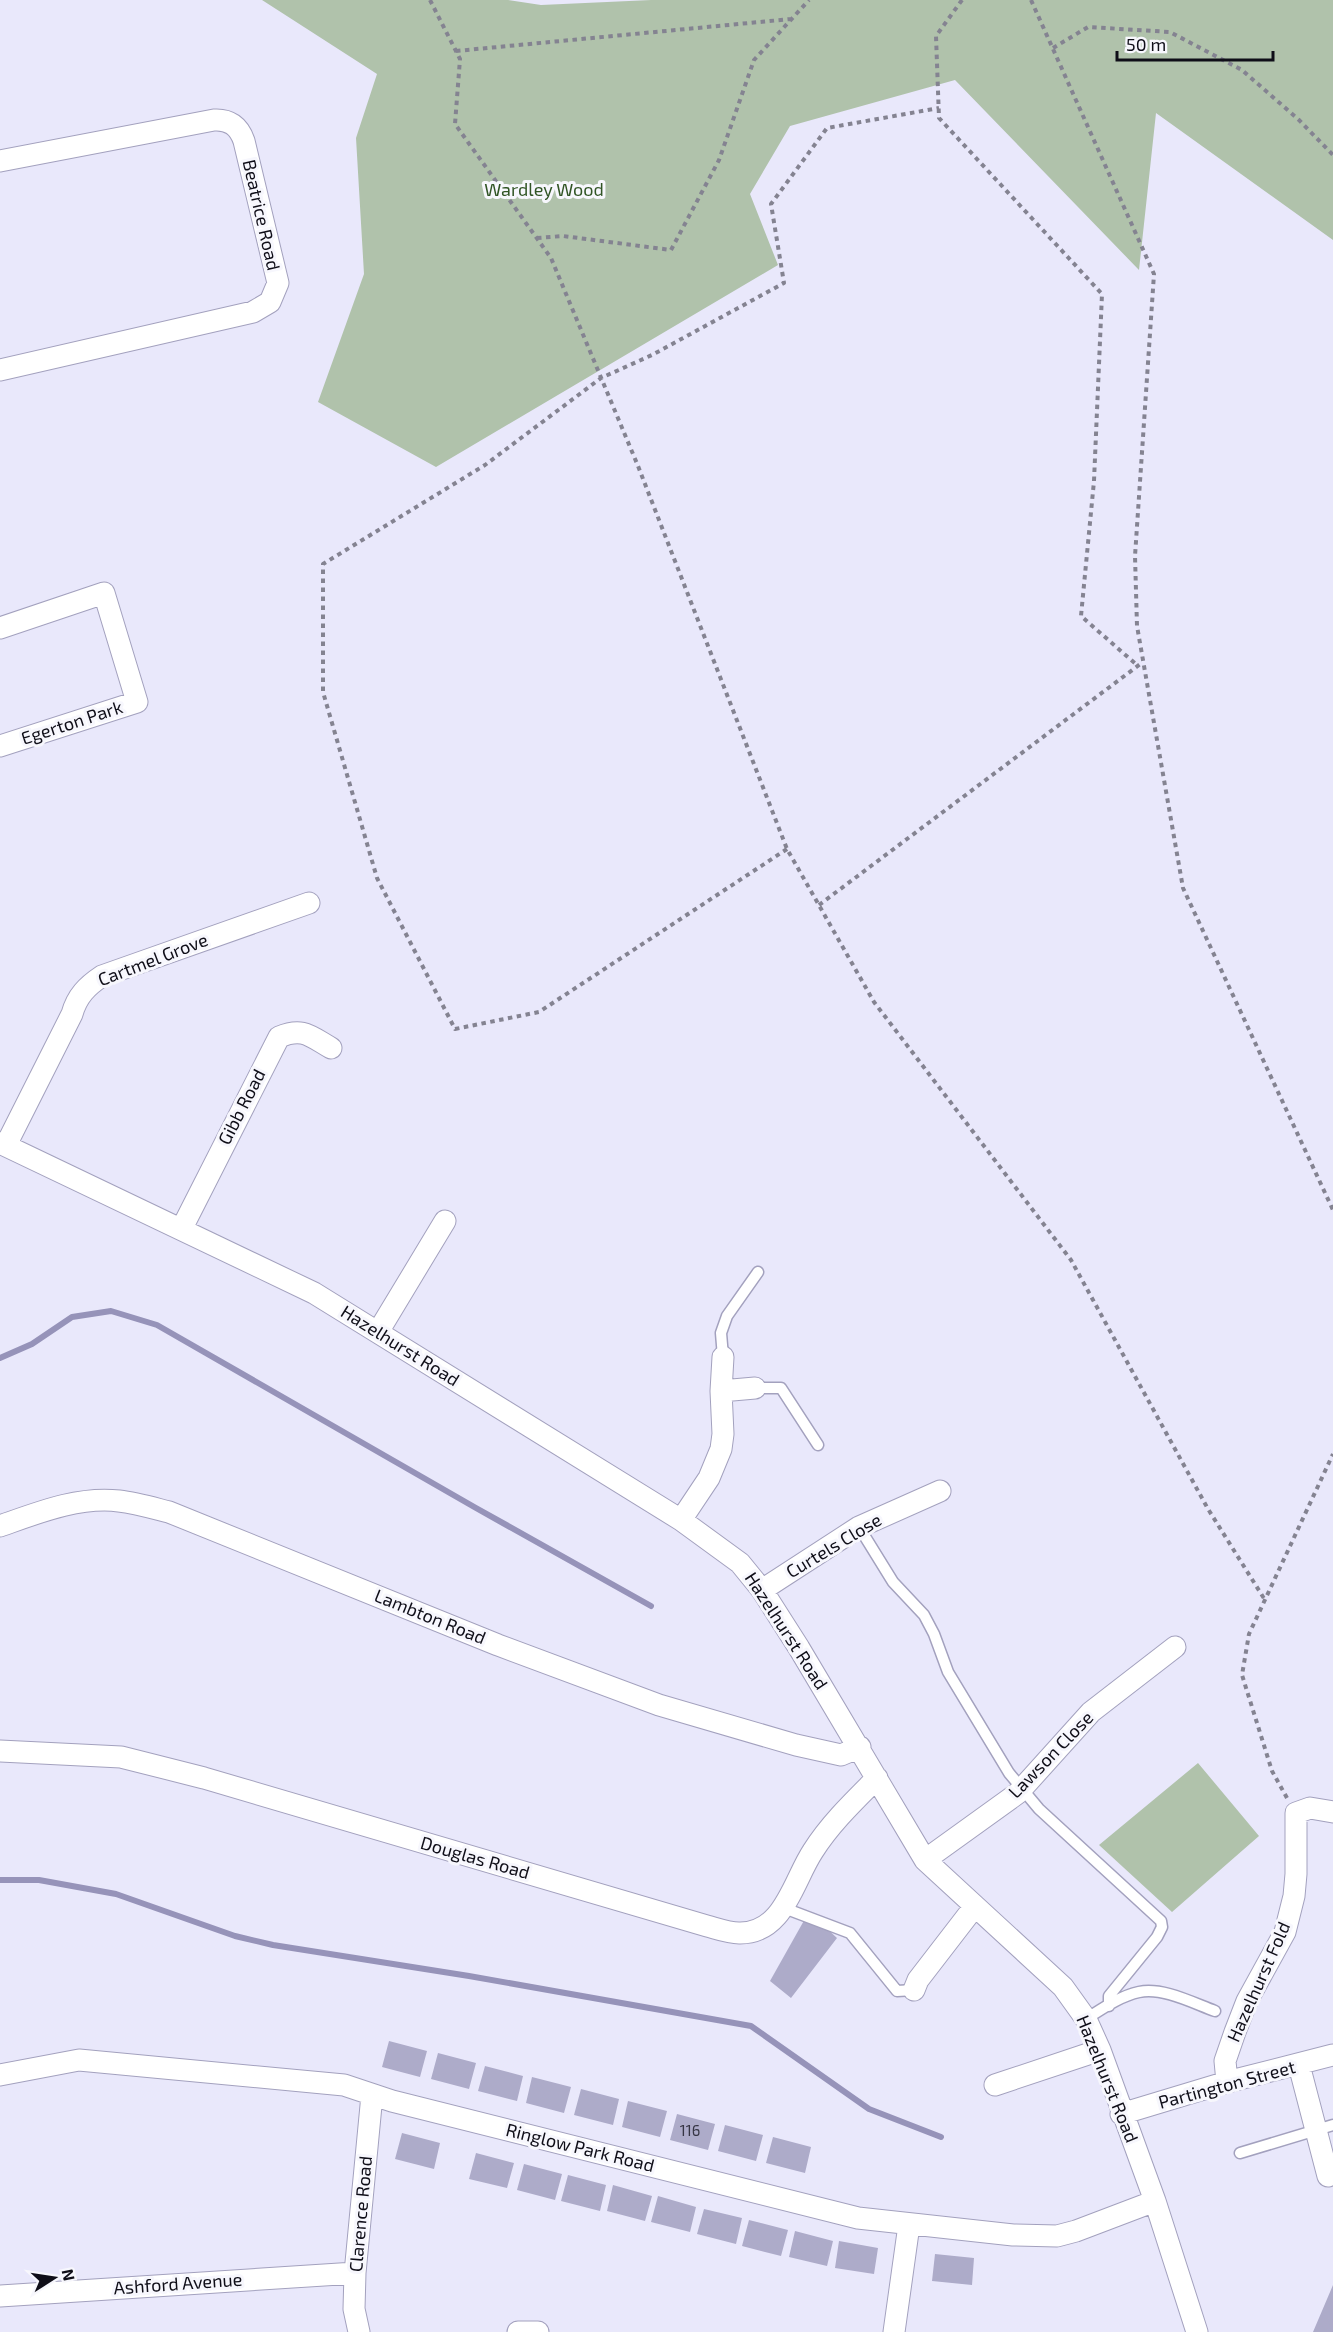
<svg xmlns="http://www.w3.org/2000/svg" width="1333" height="2332" font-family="'Exo 2',sans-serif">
<rect width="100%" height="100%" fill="#e9e8fb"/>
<!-- green -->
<path fill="#b0c2ab" d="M262,0H508L541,5L651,0H1333V240L1156,113L1139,270L955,80L790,126L750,194L778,265L436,467L318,402L364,274L356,138L377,74Z
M1198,1763L1259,1836L1172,1912L1099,1845Z"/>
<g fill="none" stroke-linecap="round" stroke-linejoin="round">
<!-- stream -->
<path stroke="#9693b9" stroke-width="6" d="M0,1358L32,1344L72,1317L111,1311L157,1325L476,1508L651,1606
M0,1880H39L116,1894L235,1936L273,1945L469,1976L751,2026L869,2109L941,2137"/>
</g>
<!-- building -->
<path fill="#adabc9" d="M806,1917L823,1925L837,1938L791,1998L770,1981Z
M389,2041L427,2051L420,2077L382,2067Z
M438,2053L476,2063L469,2089L431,2079Z
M485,2066L523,2076L517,2101L478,2091Z
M532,2077L571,2087L564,2113L526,2103Z
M581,2089L619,2099L613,2125L574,2115Z
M628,2101L667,2111L660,2137L622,2127Z
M677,2114L715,2124L708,2150L670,2140Z
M725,2125L763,2135L756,2161L718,2151Z
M402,2133L440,2143L434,2169L395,2159Z
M773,2137L811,2147L805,2173L766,2163Z
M476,2153L514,2163L507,2188L469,2179Z
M524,2164L562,2174L555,2200L517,2190Z
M568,2175L606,2185L600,2211L561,2201Z
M613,2185L652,2196L645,2221L607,2211Z
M658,2196L696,2207L690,2232L651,2222Z
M704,2209L742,2218L736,2244L697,2234Z
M749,2220L788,2230L781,2256L742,2246Z
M795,2231L833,2241L827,2266L789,2257Z
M839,2241L878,2248L874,2274L835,2268Z
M935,2254L974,2258L972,2285L932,2281Z
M1333,2285V2332H1313Z"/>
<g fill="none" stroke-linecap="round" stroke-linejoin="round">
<!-- service casing -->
<g stroke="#a3a1be" stroke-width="13">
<path id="service" d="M723,1357L721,1333L727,1316L758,1272
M755,1388H781L818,1445
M859,1527L893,1582L924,1615L934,1634L948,1672L1009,1773L1039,1809L1161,1921L1162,1927L1157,1937L1109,1996V2006
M784,1908L850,1933L897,1991L914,1990
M1086,2019C1102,2009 1120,1996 1139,1992C1163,1987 1193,2003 1215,2011
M1240,2153L1333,2125"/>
</g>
<!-- minor casing -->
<g stroke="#a3a1be" stroke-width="23">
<path id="minor" d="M0,161L214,120C229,119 239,126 244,141L278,283L270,302L253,312L0,370
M0,628L104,593L137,702L0,746
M0,1143L314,1293L681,1520L740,1563L762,1590L799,1648L925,1860L1063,1987L1086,2019L1100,2050L1155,2201L1197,2332
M6,1145L72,1014C77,996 87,986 102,976L309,903
M182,1228L279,1037C303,1027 310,1036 331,1048
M378,1332L445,1221
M721,1391L755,1388
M681,1520L709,1478L721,1449L723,1434L721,1391L723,1357
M0,1526C37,1513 79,1496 119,1501C136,1503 153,1508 169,1512L498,1645L659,1705L796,1745L841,1755L860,1747
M762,1590L859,1527L940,1491
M0,1751L121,1757L204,1778L707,1926C718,1929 729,1933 739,1933C784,1934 793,1881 813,1851C830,1824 854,1801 877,1778
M925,1860L1018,1793L1091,1712L1175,1647
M914,1990L918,1980L975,1906
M1299,2065L1328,2176
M0,2075L79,2060L344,2085L392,2101L858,2218L1013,2235L1057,2236L1076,2231L1155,2201
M1227,2082L1225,2061L1235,2032L1247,2001L1285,1932L1294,1896L1296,1874V1813L1310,1808L1333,1812
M995,2085L1100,2050
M1121,2114L1227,2082L1333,2055
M0,2296L355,2273
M359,2332L354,2309L355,2273L372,2095
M518,2332H538
M894,2332L909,2225"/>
</g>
<!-- path -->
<path stroke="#848391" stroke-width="4" stroke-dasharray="4.5 4.5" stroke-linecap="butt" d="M430,0L460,59L455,124L551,258L638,466L787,849L874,1002L1071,1260L1208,1509L1265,1600
M962,0L936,36L939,118L1102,294L1094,481L1081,616L1138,666
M1031,0L1154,274L1135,556L1137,626L1183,888L1333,1210
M1053,48L1088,27L1170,32L1242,70L1299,120L1333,155
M456,51L791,19
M537,238L563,236L671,250L719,160L754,60L809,0
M787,849L539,1012L455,1029L377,878L323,692V564L485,465L601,378L652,355L784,283L771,204L827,128L939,108
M819,905L1143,662
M1287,1798L1272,1771L1242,1675L1249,1634L1333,1454"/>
<!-- service -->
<use href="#service" stroke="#fff" stroke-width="10"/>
<!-- minor -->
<use href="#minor" stroke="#fff" stroke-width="21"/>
</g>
<g text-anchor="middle" stroke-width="6" stroke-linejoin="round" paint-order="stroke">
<!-- number labels -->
<g font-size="15" fill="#363544">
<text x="690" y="2136">116</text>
</g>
<!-- park labels -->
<g font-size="18" fill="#315525" stroke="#f7f7fd">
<text x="544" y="196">Wardley Wood</text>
</g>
<!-- street labels -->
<g font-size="18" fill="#0f0e18" stroke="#f7f7fd">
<text transform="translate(261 215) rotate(77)" y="6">Beatrice Road</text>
<text transform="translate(72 723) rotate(-18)" y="6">Egerton Park</text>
<text transform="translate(153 960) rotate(-21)" y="6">Cartmel Grove</text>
<text transform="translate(242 1107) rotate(-63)" y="6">Gibb Road</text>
<text transform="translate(400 1346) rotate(32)" y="6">Hazelhurst Road</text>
<text transform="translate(834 1546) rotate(-31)" y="6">Curtels Close</text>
<text transform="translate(430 1617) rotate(22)" y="6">Lambton Road</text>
<text transform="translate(786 1631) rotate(57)" y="6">Hazelhurst Road</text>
<text transform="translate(1051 1755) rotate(-46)" y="6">Lawson Close</text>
<text transform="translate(475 1858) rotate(16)" y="6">Douglas Road</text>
<text transform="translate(1259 1982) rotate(-66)" y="6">Hazelhurst Fold</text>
<text transform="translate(1107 2079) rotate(68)" y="6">Hazelhurst Road</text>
<text transform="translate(1227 2085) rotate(-15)" y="6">Partington Street</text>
<text transform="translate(580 2148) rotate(14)" y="6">Ringlow Park Road</text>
<text transform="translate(361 2214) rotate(-85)" y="6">Clarence Road</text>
<text transform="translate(178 2284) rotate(-4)" y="6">Ashford Avenue</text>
</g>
</g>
<!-- north arrow -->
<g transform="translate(54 2278) rotate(78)" stroke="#f7f7fd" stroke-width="4.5" paint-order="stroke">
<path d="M0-4.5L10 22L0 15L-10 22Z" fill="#0f0e18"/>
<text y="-9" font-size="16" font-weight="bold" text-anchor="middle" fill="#0f0e18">N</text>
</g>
<!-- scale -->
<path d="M1117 51v9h156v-9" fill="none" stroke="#0f0e18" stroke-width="3"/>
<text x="1126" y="51" font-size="18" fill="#0f0e18" stroke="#f7f7fd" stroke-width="4.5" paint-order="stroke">50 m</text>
</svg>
